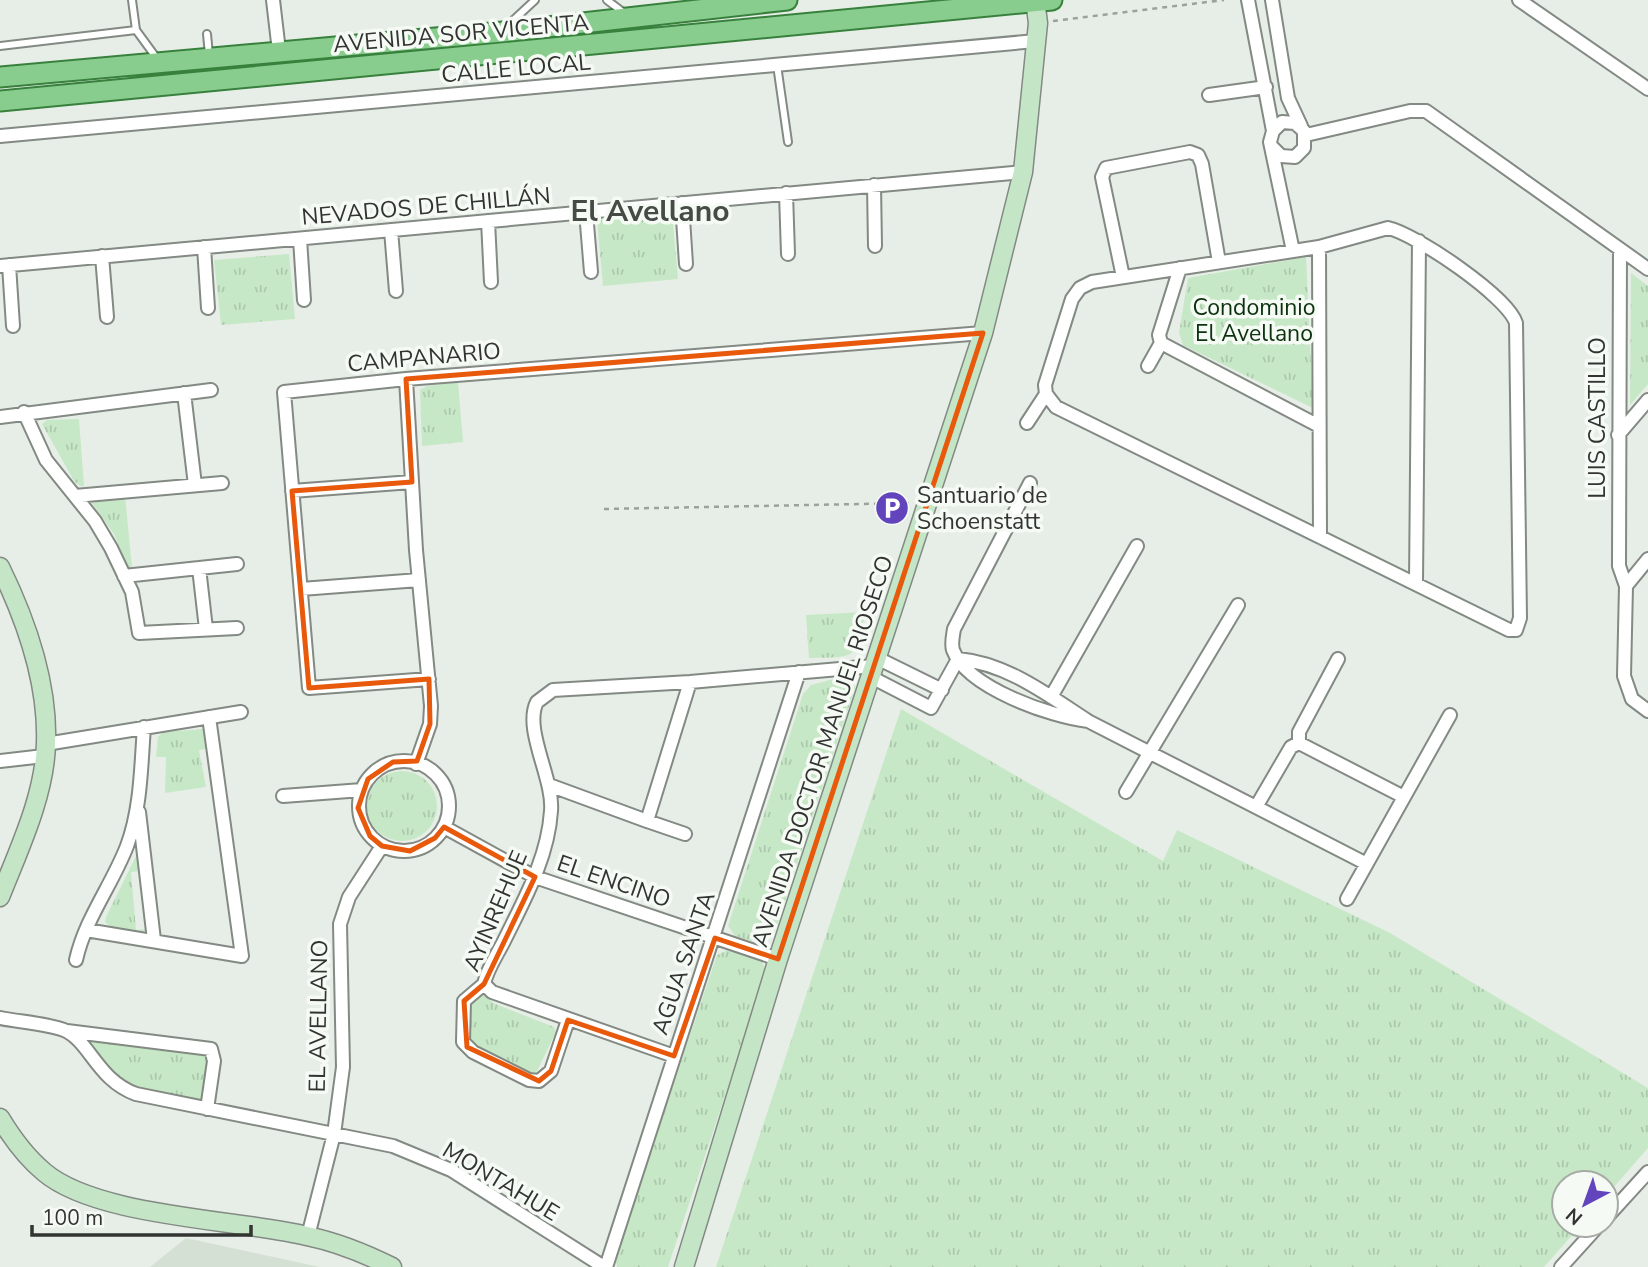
<svg xmlns="http://www.w3.org/2000/svg" width="1648" height="1267" font-family="'Nunito Sans',sans-serif">
<defs>
<pattern id="grass-tufts" width="24" height="20" patternUnits="userSpaceOnUse" patternTransform="scale(1.75)"><rect width="24" height="20" fill="#c7e8c6"/><path d="M3 7l-1-3M5 7V3M7 7l1-3M15 17l-1-3M17 17v-4M19 17l1-3" fill="none" stroke="#abc8ab"/></pattern>
</defs>
<rect width="100%" height="100%" fill="#e7eee7"/>
<!-- built -->
<path fill="#d5e0d4" d="M186,1238L320,1267H150Z"/>
<!-- grass -->
<path fill="url(#grass-tufts)" d="M672,214L678,279L603,286L597,220Z
M289,254L295,319L221,325L214,260Z
M1306,257L1313,408L1183,345L1179,333L1188,278Z
M1631,273L1648,286V384L1630,405Z
M458,382L463,442L422,446L420,390L427,386Z
M79,419L84,486H80L74,481L42,424L47,420Z
M125,496L132,567H128L114,534L92,503Z
M865,612C857,660 857,657 809,658L806,615Z
M845,676L854,682L855,688L774,934L762,944L735,936L728,926L803,694L811,685Z
M901,709L1163,861L1177,830L1390,933L1648,1088V1148L1606,1196V1183H1564V1225H1581L1544,1267H716Z
M207,729L211,748L199,750L206,787L165,793L166,757H156L158,737L163,732Z
M367 806a35 35 0 1 1 70 0a35 35 0 1 1-70 0Z
M137,854L140,871L131,872L136,930L146,929L143,933L113,929L105,922L106,917Z
M728,950L762,961L766,973L668,1267H617L615,1258L717,955Z
M481,990L493,1003L554,1027L556,1032L535,1075H530L474,1048L469,1040L470,1000Z
M88,1037L208,1054L203,1101C148,1090 116,1093 88,1037Z"/>
<g fill="none" stroke-linecap="round" stroke-linejoin="round">
<!-- lane casing -->
<g stroke="#838983" stroke-width="10">
<path id="lane" d="M132,0L136,30
M607,0L624,13
M508,25L535,0
M207,34L209,55
M0,46L136,30L158,60
M777,65L788,142"/>
</g>
<!-- street casing -->
<g stroke="#838983" stroke-width="16">
<path id="street" d="M273,0L279,51
M1248,0L1273,131
M1272,0L1288,98L1301,126
M1519,0L1648,89
M1209,95L1266,87
M1306,135L1410,111H1426L1648,269
M0,136L1036,41
M1272,147L1281,156L1295,157L1304,148V131L1295,123L1282,122L1273,131L1270,142L1293,251
M874,185L875,246
M786,193L788,254
M682,203L686,264
M586,212L591,272
M488,221L491,282
M1388,228C1416,234 1508,297 1516,323L1520,618L1516,630H1509L1056,407L1046,394L1045,385L1072,299L1080,288L1092,282L1319,247Z
M391,230L396,291
M300,239L304,300
M204,247L208,308
M1319,247L1320,537
M1620,249L1619,566L1626,586
M102,256L107,317
M9,265L13,326
M0,266L1023,172
M1180,268L1159,335L1161,343L1319,426
M1123,277L1102,177L1106,168L1190,152L1198,155L1202,164L1219,262
M1148,366L1161,343
M406,379L416,550L431,706L430,724L416,764
M184,393L195,485
M24,412L46,460L95,521L111,548L132,592L139,633L237,628
M0,417L211,390
M1027,423L1046,394
M1618,435L1648,400
M292,491L412,482
M75,496L222,483
M1648,559L1626,586L1624,676L1632,699L1648,711
M199,568L206,629
M124,576L237,564
M1416,584L1419,241
M301,589L419,580
M877,658L942,690
M958,659C1006,663 1048,695 1088,721C1052,717 967,688 953,650C951,644 953,635 954,629L1030,483
M1338,659L1299,732V743L1404,797
M871,677L931,708L958,659
M429,679L309,688L284,392L406,379L983,333
M1051,697L1137,546
M1088,721L1365,863
M46,744L241,712
M0,761L44,756
M359 806a45 45 0 1 1 90 0a45 45 0 1 1-90 0Z
M549,785L647,821L690,682
M1126,792L1238,605
M283,796L362,790
M1256,807L1291,747L1299,743
M139,812L154,940
M647,821L685,834
M444,827L535,877L778,959
M1347,899L1450,715
M86,930L242,956L209,717
M76,960C85,919 112,885 127,846C141,809 141,766 144,727
M484,984L464,1001L463,1042L473,1052L529,1080L539,1081L551,1071L568,1020
M0,1018C20,1022 45,1023 64,1030C90,1041 97,1080 136,1094L393,1146L451,1170L604,1267
M67,1031L211,1049L214,1061L207,1109
M674,1056L492,992L484,984C487,969 497,955 504,941C524,900 548,858 551,811C554,779 523,729 537,702L553,690L690,682L874,666
M1606,1218L1648,1172
M308,1236L334,1134L343,1067L340,924L349,897L382,846
M606,1267L799,672
M1561,1267L1599,1225"/>
</g>
<!-- secondary casing -->
<g stroke="#838983" stroke-width="21">
<path id="secondary" d="M0,567C26,620 48,684 46,743C45,795 19,849 0,897
M0,1118C12,1138 27,1158 44,1172C97,1217 237,1219 307,1236C336,1242 366,1254 392,1267
M684,1267L778,959L983,333L1023,172L1038,23L1035,0"/>
</g>
<!-- primary casing -->
<g stroke="#38813d" stroke-width="23">
<path id="primary" d="M0,77L502,32L787,0
M0,101L1052,0"/>
</g>
<!-- path -->
<path stroke="#9ca19c" stroke-width="2.5" stroke-dasharray="5 5" stroke-linecap="butt" d="M1053,21L1224,0
M516,69L530,74
M604,509L912,503"/>
<!-- lane -->
<use href="#lane" stroke="#fff" stroke-width="6"/>
<!-- street -->
<use href="#street" stroke="#fff" stroke-width="12"/>
<!-- secondary -->
<use href="#secondary" stroke="#c4e6c7" stroke-width="18"/>
<!-- primary -->
<use href="#primary" stroke="#89cd8e" stroke-width="19"/>
</g>
<!-- marked area -->
<path fill="none" stroke="#e8590c" stroke-width="5" stroke-linejoin="round" d="M983,333L778,959L715,938L674,1056L568,1020L551,1071L539,1081L467,1047L464,1001L484,984L535,877L444,827L435,838L410,851L382,846L370,836L358,808L368,779L393,762L417,761L430,724L429,679L309,688L292,491L412,482L406,379Z"/>
<!-- icons -->
<defs>
<g id="parking-disc" transform="scale(1.75)"><circle r="9.5" fill="#6244bc" stroke="#f5fbf4"/><path d="M-3.5-5.5H1a3.5 3.5 0 0 1 0 7H-1V5.5H-3.5ZM-1-3.4V-.6H.8a1.4 1.4 0 0 0 0-2.8Z" fill="#fff"/></g>
</defs>
<g fill-rule="evenodd">
<use href="#parking-disc" x="892" y="508"/>
</g>
<g text-anchor="middle" stroke-width="7" stroke-linejoin="round" paint-order="stroke">
<!-- street labels -->
<g font-size="23" fill="#323432" stroke="#f5fbf4">
<text transform="translate(461 33) rotate(-5)" y="8">AVENIDA SOR VICENTA</text>
<text transform="translate(516 68) rotate(-5)" y="8">CALLE LOCAL</text>
<text transform="translate(426 206) rotate(-5)" y="8">NEVADOS DE CHILLÁN</text>
<text transform="translate(424 357) rotate(-5)" y="8">CAMPANARIO</text>
<text transform="translate(1597 418) rotate(-90)" y="8">LUIS CASTILLO</text>
<text transform="translate(822 751) rotate(-72)" y="8">AVENIDA DOCTOR MANUEL RIOSECO</text>
<text transform="translate(614 881) rotate(19)" y="8">EL ENCINO</text>
<text transform="translate(495 911) rotate(-67)" y="8">AYINREHUE</text>
<text transform="translate(683 963) rotate(-71)" y="8">AGUA SANTA</text>
<text transform="translate(318 1016) rotate(-89)" y="8">EL AVELLANO</text>
<text transform="translate(501 1181) rotate(31)" y="8">MONTAHUE</text>
</g>
<!-- park labels -->
<g font-size="23" fill="#0c320f" stroke="#f5fbf4">
<text x="1254" y="315">Condominio<tspan x="1254" dy="26">El Avellano</tspan></text>
</g>
<!-- poi labels -->
<g font-size="23" fill="#323432" stroke="#f5fbf4" text-anchor="start">
<text x="917" y="503">Santuario de<tspan x="917" dy="26">Schoenstatt</tspan></text>
</g>
<!-- district labels -->
<g font-size="30" font-weight="bold" fill="#464b46" stroke="#f5fbf4">
<text x="650" y="221">El Avellano</text>
</g>
</g>
<!-- north arrow -->
<g transform="translate(1585 1204) rotate(221)"><circle r="33" fill="#f5fbf4" stroke="#a7aba6" stroke-width="2"/>
<path d="M0-5L12 26L0 18L-12 26Z" fill="#6244bc"/>
<text y="-10" font-size="19" font-weight="bold" text-anchor="middle" fill="#323432">N</text>
</g>
<!-- scale -->
<path d="M32 1225v10h219v-10" fill="none" stroke="#323432" stroke-width="3.5"/>
<text x="42" y="1225" font-size="21" fill="#323432" stroke="#f5fbf4" stroke-width="5" paint-order="stroke">100 m</text>
</svg>
